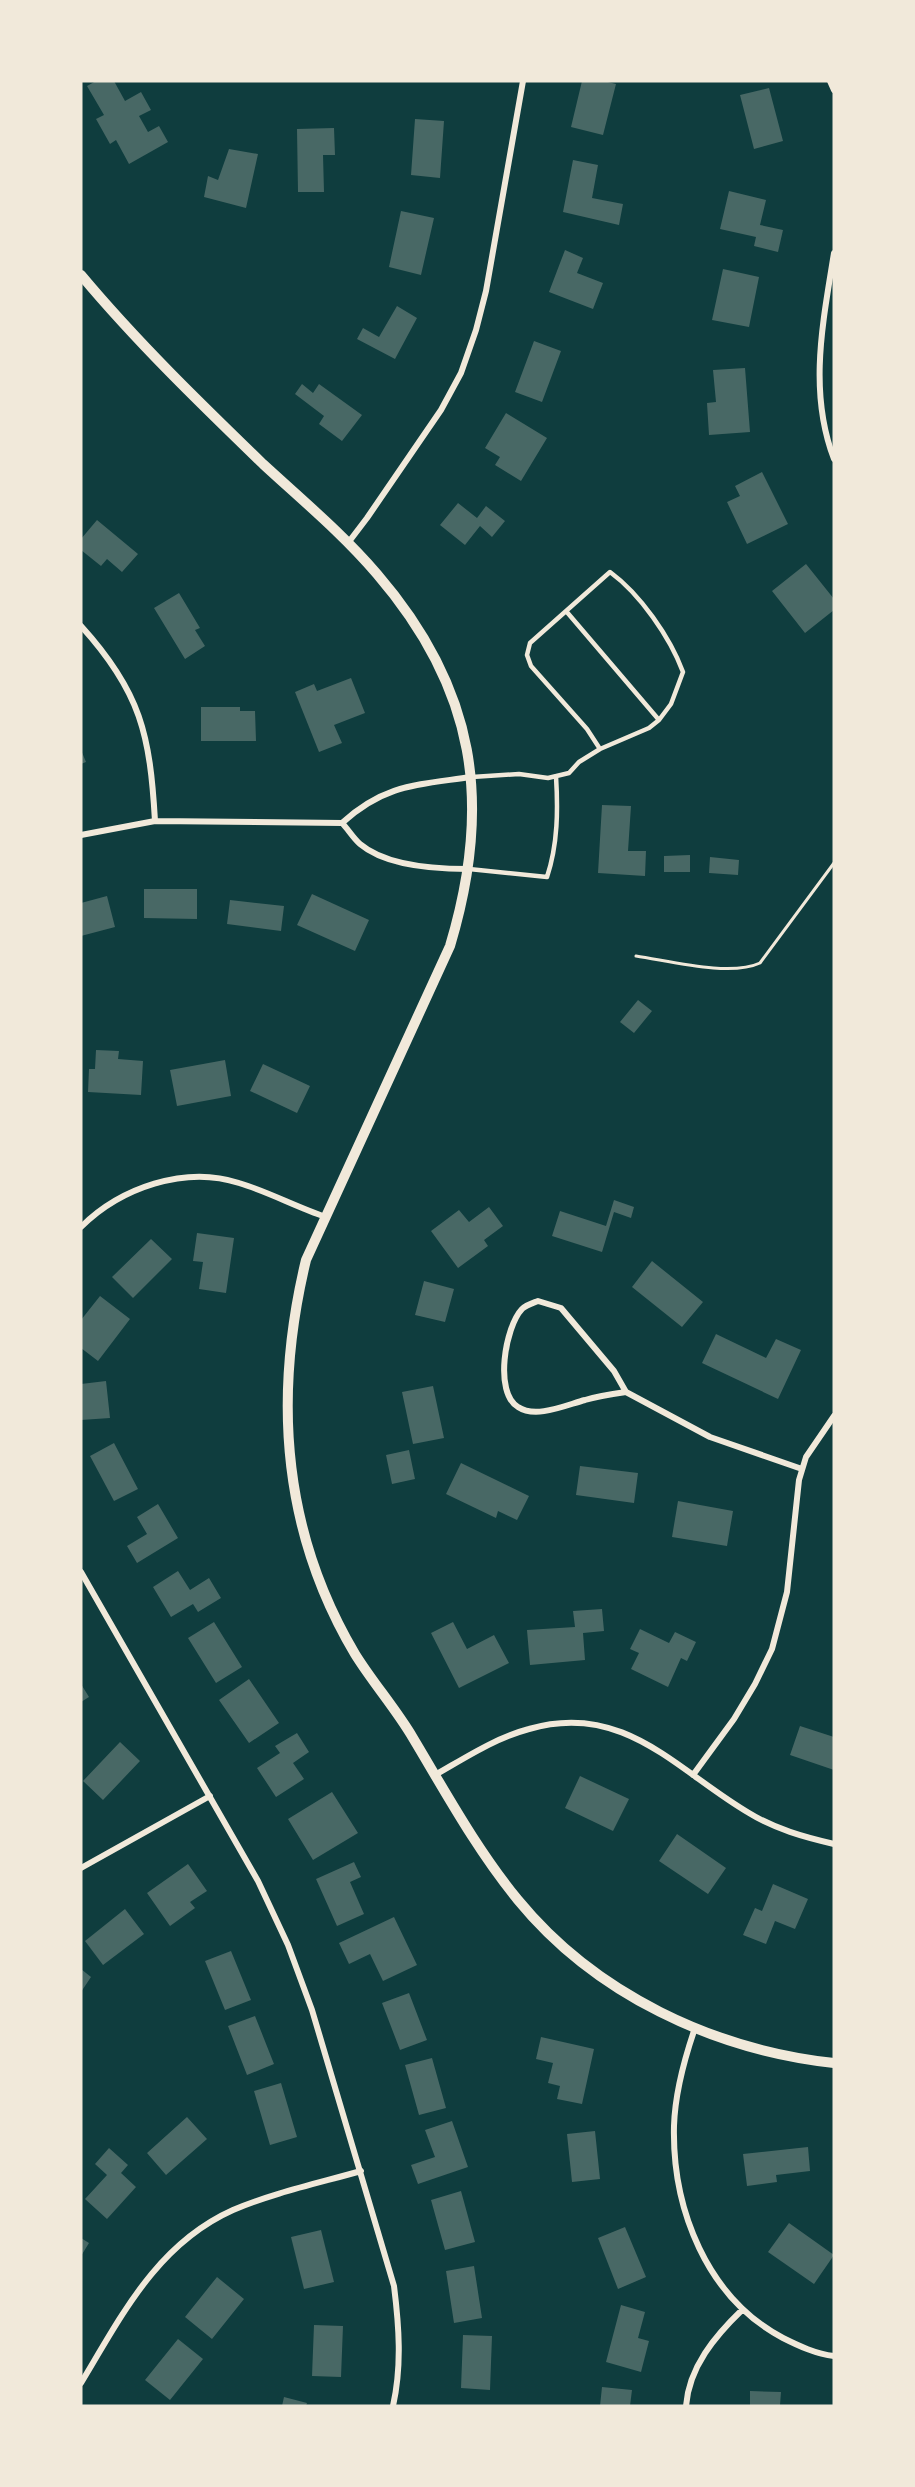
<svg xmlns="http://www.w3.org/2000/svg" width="915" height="2487" font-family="Overpass,sans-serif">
<rect width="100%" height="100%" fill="#0f3d3e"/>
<!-- building -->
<path fill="#486865" d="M96,81H114L125,101L141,92L151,110L139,116L148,132L159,126L168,142L129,164L116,140L110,144L96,119L104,115L87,86Z
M582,81H604L616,84L603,135L571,127Z
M769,88L783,141L754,149L740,95Z
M415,119L444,121L440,178L411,175Z
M334,128L335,155H323L324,192H298L297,129Z
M229,149L258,154L246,208L204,197L208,176L218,180Z
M573,160L598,165L592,198L623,204L619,225L563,212Z
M729,191L766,200L760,225L783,230L778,252L754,246L756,237L720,229Z
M401,211L434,218L421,275L389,267Z
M565,250L583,258L577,273L603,283L593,309L549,292Z
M723,269L759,277L749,327L712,320Z
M397,306L417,318L395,359L357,339L363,328L379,337Z
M534,341L561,351L542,402L515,392Z
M745,368L750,432L709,435L707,403L716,402L713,370Z
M302,384L313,393L319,384L362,415L342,441L319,424L324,416L295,394Z
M506,413L547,438L521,481L495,465L500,457L485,448Z
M762,472L788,524L747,544L727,502L740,496L735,486Z
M458,503L477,518L486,506L505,521L492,537L480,526L465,545L440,525Z
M97,520L138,554L122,572L107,559L101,566L81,550V539Z
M806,564L834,599V610L805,633L772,591Z
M179,593L200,628L195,630L205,646L185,659L154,608Z
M351,678L365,713L334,725L342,743L319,752L295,692L314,684L317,691Z
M201,707H240V711H255L256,741H201Z
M81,750L86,762L81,764Z
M602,805L631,806L628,851H646L645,876L598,873Z
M690,855V872H664V856Z
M710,857L739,860L738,875L709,873Z
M144,889H197V919L144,918Z
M312,894L369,920L355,951L297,925Z
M107,896L115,927L81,936V903Z
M230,900L284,906L281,931L227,924Z
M638,1000L652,1011L634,1033L620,1022Z
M96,1050L119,1051L118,1059L143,1061L141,1095L88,1092L89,1069H95Z
M225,1060L231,1096L177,1106L170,1070Z
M263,1064L310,1086L297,1113L250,1091Z
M614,1200L634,1207L631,1218L614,1212L602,1252L552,1236L560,1211L606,1226Z
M489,1207L503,1226L484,1240L488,1246L458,1268L431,1231L459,1210L469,1222Z
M197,1233L234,1238L226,1293L199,1289L203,1262L193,1261Z
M151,1239L172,1259L133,1298L112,1277Z
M652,1261L703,1302L682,1327L632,1287Z
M424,1281L454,1289L445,1322L415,1315Z
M100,1296L130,1319L98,1361L81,1348V1320Z
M716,1334L766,1358L776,1339L801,1350L778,1399L702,1363Z
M106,1381L110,1418L81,1420V1384Z
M433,1386L444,1438L413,1444L402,1392Z
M114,1443L138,1489L114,1501L90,1456Z
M409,1450L415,1479L392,1484L386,1455Z
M461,1463L529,1496L517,1520L498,1511L496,1518L446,1494Z
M580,1466L638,1473L634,1503L576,1495Z
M678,1501L733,1511L727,1546L672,1537Z
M158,1504L178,1538L137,1563L127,1546L147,1534L137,1517Z
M178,1571L190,1590L209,1578L221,1598L198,1612L193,1604L171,1617L153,1587Z
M602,1609L604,1631L583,1633L585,1660L530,1665L527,1630L575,1627L573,1611Z
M214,1622L242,1667L216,1683L188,1638Z
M453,1622L467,1649L494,1635L509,1663L459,1688L431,1633Z
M640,1629L669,1643L675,1632L696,1642L687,1661L681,1658L668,1687L631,1669L639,1653L630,1649Z
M249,1679L279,1723L249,1743L219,1700Z
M81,1684L89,1697L81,1702Z
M800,1726L834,1737V1770L790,1755Z
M297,1733L309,1752L293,1763L304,1779L276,1797L257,1768L280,1753L275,1746Z
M120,1742L140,1761L103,1800L83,1781Z
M580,1776L629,1799L613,1831L565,1808Z
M332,1792L358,1833L313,1860L288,1819Z
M677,1834L726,1868L708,1894L659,1861Z
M354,1862L361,1877L350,1882L364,1914L337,1926L316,1879Z
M188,1864L207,1891L190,1902L195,1908L170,1926L147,1893Z
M773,1884L808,1899L795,1929L775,1921L766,1944L743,1935L755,1908L762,1911Z
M125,1909L144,1934L103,1965L85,1941Z
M394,1917L417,1965L383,1981L370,1954L349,1964L339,1943Z
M231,1951L251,2000L225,2010L205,1961Z
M81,1969L91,1977L81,1992Z
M409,1993L427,2040L400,2050L382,2003Z
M255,2016L274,2064L247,2075L228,2026Z
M541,2037L594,2049L582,2104L557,2099L560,2086L548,2083L553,2063L536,2059Z
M432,2058L446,2108L419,2115L405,2065Z
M281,2083L297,2137L270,2145L254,2091Z
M187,2117L207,2139L166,2175L147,2153Z
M452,2121L468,2167L418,2184L411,2165L435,2157L425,2130Z
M595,2131L600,2179L572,2182L567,2134Z
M808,2147L810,2171L776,2175L777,2182L747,2186L743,2154Z
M109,2148L128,2165L121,2173L136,2187L107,2219L85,2199L107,2175L95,2164Z
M461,2191L475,2242L445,2250L431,2200Z
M789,2223L834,2255L814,2284L768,2252Z
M625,2227L646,2277L618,2289L598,2238Z
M321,2230L334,2282L304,2289L291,2237Z
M81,2238L89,2243L81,2256Z
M474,2266L482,2318L454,2323L446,2271Z
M217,2277L244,2299L212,2339L185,2317Z
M621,2305L645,2312L638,2338L649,2341L641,2372L606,2362Z
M314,2325L343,2326L341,2377L312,2376Z
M463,2335L492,2336L490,2390L461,2388Z
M178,2339L203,2359L170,2400L145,2380Z
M602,2387L632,2390L630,2406H600Z
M750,2391L781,2392L780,2405L750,2406Z
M284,2397L307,2403L306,2406H282Z"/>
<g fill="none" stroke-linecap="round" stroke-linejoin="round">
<!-- path -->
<path stroke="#f1e9da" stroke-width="3" d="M636,956C670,961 730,977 760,963L834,863"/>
<!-- service -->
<path stroke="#f1e9da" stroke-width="4.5" d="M566,611L659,720L649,728L600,749
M472,777L519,774L548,778L569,773L579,762L600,749L587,729L531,666L527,655L530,643L610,572C640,594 670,637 683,672L671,704L659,720
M469,869L547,877C558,844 558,809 556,776"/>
<!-- minor -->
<path stroke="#f1e9da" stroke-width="6" d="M830,81L834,90
M834,253C823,322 808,391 834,459
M348,543L367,518L441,410L461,373L476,330L486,291L523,81
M81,626C141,692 150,735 155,821
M342,823C348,829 353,838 360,844C386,866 435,869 468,869
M81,835L155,821L342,823C385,784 417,785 471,777
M81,1227C120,1188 185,1165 239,1183C269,1192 296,1207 326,1217
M626,1392C612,1394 598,1396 585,1400C566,1405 536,1419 518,1407C494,1393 505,1327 522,1309C526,1305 533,1303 538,1301L561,1308L614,1371L626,1392L710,1437L802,1469
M81,1572L258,1881L288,1945L312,2010L394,2286C399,2326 402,2366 393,2406
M435,1775C465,1758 495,1738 529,1729C624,1701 677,1771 749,1813C775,1829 804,1837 834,1844
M693,1775L734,1719L755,1684L772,1649L787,1592L799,1480L806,1457L834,1416
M81,1868L210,1796
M695,2028C684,2060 675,2093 674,2126C672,2209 707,2298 783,2338C799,2346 816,2354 834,2356
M81,2383C122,2315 157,2244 233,2210C273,2193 319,2183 361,2171
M686,2406C689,2367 715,2336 742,2310"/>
<!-- tertiary -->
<path stroke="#f1e9da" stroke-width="10" d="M81,275C137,342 200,403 263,464C302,500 343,534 377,574C476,689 493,803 450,946L306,1260C273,1397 282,1531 355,1654C373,1683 396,1709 413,1738C446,1793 477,1850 518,1900C595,1994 714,2050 834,2063"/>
</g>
<!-- border -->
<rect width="915" height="2487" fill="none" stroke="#f1e9da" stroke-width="165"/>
</svg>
